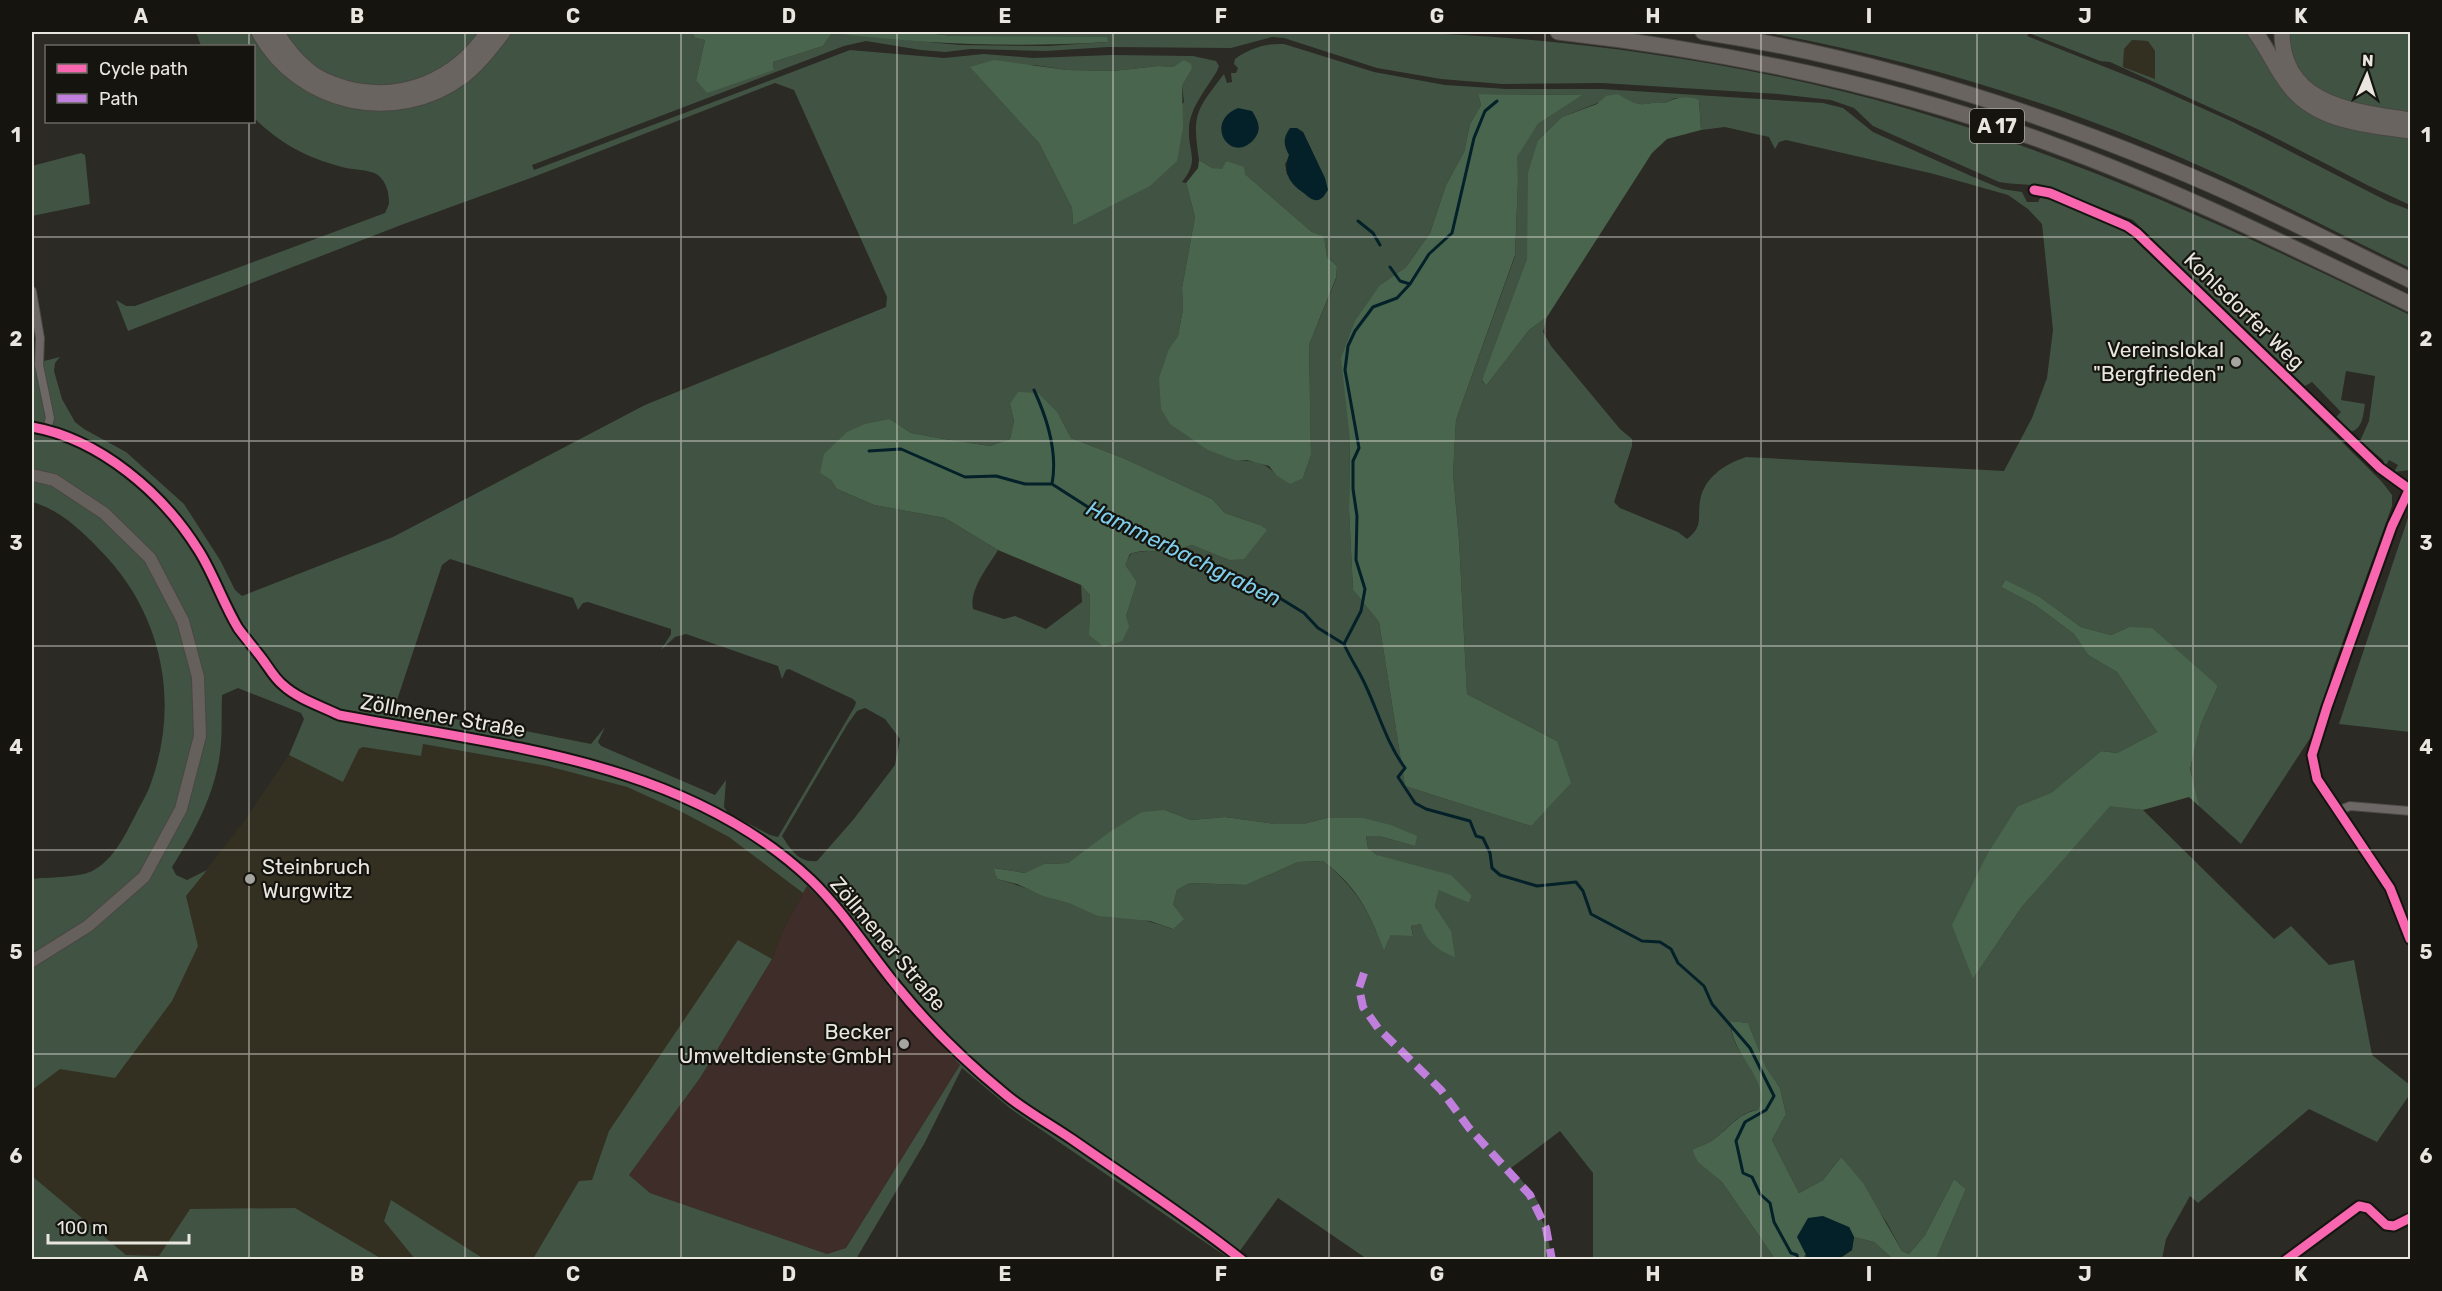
<svg xmlns="http://www.w3.org/2000/svg" width="2442" height="1291" font-family="Rubik,sans-serif">
<rect width="100%" height="100%" fill="#2b2a24"/>
<!-- commercial -->
<path fill="#3e2d28" d="M807,886L839,918L890,989L960,1065L846,1248L827,1254L650,1193L629,1175L700,1078L772,959L784,928Z"/>
<!-- built -->
<path fill="#343021" d="M2132,40L2148,41L2155,51V80L2123,67L2124,49Z
M423,744L547,766L627,787L678,810L729,837L803,893L784,928L772,959L700,1078L600,1159L561,1259H382L370,1254L190,1209L159,1256L126,1255L32,1176V1033L186,896L245,820L289,755L343,782L359,749L363,747L421,756Z"/>
<!-- green -->
<path fill="#415343" fill-rule="evenodd" d="M196,32H254L370,107L508,32H692L695,38L705,40L696,80L774,69L773,62L823,46L832,33L960,45L1048,46L1108,42L952,36L919,32C981,31 1043,34 1105,34C1200,34 1296,30 1391,32C1519,35 1649,50 1775,76C1999,122 2206,215 2410,315V470L2394,472L2398,465L2389,460L2385,467L2383,460L2360,441L2369,421L2375,376L2346,371L2341,400L2365,404C2363,415 2363,429 2350,432L2336,417L2341,412L2312,382L2305,386L2133,220L2048,187C2031,184 2015,185 1999,182L1873,126L1854,108L1831,100L1778,94L1602,83L1502,84L1441,79L1377,68L1284,38L1272,37L1231,48L1108,47L1046,51L971,49L945,52L921,50L866,41L844,46L532,165L534,170L850,50L944,58L984,54L1033,58L1111,55L1193,56L1216,61L1219,66L1217,71C1207,88 1189,109 1189,129C1188,153 1200,160 1182,182L1186,183L1195,217L1182,288L1183,309L1178,336L1169,350L1236,461C1252,460 1266,462 1276,475L1303,478L1311,455L1309,345L1336,279L1337,266L1327,257L1324,236L1312,232L1245,174L1226,161L1222,170L1212,168L1199,160C1192,113 1196,111 1224,74L1227,83L1232,82L1231,73H1236L1238,68L1234,64L1235,59C1249,49 1266,43 1284,44L1374,72L1445,85L1507,89H1602L1823,103L1843,108L1873,132L1971,176L2002,189L2022,192L2027,202H2038L2041,196L2046,194L2123,229L2264,364L2382,482L2392,495V506L2332,671L2318,726L2241,844L2200,807L2190,769L2201,724L2218,686L2129,627L2111,635L2081,627L2040,597L2004,581L2001,587L2035,605L2074,634L2088,655L2117,672L2157,732L2117,753L2101,751L2050,794L2018,806L1973,979L2021,908L2110,805L2143,810L2274,939L2291,926L2329,965L2354,960L2372,1055L2410,1085V1094L2377,1142L2309,1109L2198,1203L2190,1196L2166,1239L2162,1259H1936L1966,1189L1954,1179L1925,1235L1909,1254L1902,1251L1887,1223L1841,1157L1823,1180L1799,1193L1772,1140L1786,1114L1780,1088L1766,1067L1748,1023L1731,1021C1728,1054 1773,1078 1758,1110C1738,1112 1730,1128 1714,1139C1708,1144 1699,1146 1692,1150L1699,1162L1722,1182L1775,1259H1593V1173L1560,1131L1511,1168L1534,1195L1542,1210L1537,1211L1546,1228L1552,1259H1367L1278,1198L1234,1259L1231,1260L1011,1109L962,1068L924,1144L856,1259H533L579,1181L592,1180L609,1131L738,940L772,959L700,1078L629,1175L650,1193L827,1254L846,1248L960,1065L890,989L839,918L807,886L803,893L729,837L678,810L627,787L547,766L423,744L421,756L363,747L359,749L343,782L289,755L304,719L301,713L238,688L222,695C221,716 223,739 219,760C212,800 193,834 172,867L176,875L187,880L207,870L186,896L198,946L172,1001L115,1078L60,1069L32,1090V879C48,877 81,878 94,870C114,859 125,835 135,816C140,805 147,795 151,783C181,699 161,610 98,548C80,529 58,509 32,502V364L60,357L55,363L54,371L62,399L75,422L84,429L126,452L184,504L220,560L235,590L242,596L393,537L645,405L886,307L887,297L794,90L775,83L536,176L401,225L128,331L116,300L126,306H135L385,213L389,204C389,193 387,183 378,175C369,169 352,170 342,167C305,157 281,144 254,118V46H201ZM1184,61L1192,69L1182,86L1184,102L1073,225L1072,208L1039,143L971,67L1034,65L1067,70L1113,71L1158,66L1173,67ZM1478,94L1581,95L1538,124L1516,157L1518,181L1515,256L1456,420L1453,474L1459,539L1467,694L1557,741L1531,826L1405,786L1379,622L1353,590L1349,510L1350,440L1380,285L1406,267L1430,233L1446,185L1464,152L1470,124L1481,105ZM1618,95C1627,100 1635,105 1646,104C1653,103 1657,101 1665,103L1675,98L1699,100L1701,130L1725,127L1769,137L1775,149L1779,142L1786,140L1934,174L2008,195L2028,209L2042,224L2053,330L2047,378L2032,418L2004,471L1746,457C1725,464 1704,477 1700,501C1697,518 1704,526 1687,539L1678,532L1620,508L1614,502L1632,446V439L1620,429L1551,346L1543,332L1547,317L1529,330L1486,386L1482,381L1527,258L1538,140L1562,117ZM1303,132L1318,164L1287,175L1285,164ZM1010,404L1058,413L1071,438L1123,458L1212,499L1225,513L1260,525L1229,560L1192,545L1182,548L1195,567C1174,556 1154,546 1131,554L1124,565L1137,582L1126,616L1089,635L1090,595L1081,585L1082,602L1046,629L1015,616L1004,619L973,609C969,589 988,567 998,550L945,518L874,505L837,489L830,479L890,419L911,433L944,439L990,446L1010,439L1014,421ZM450,559L573,598L578,610L583,603L588,602L671,629V634L661,650L675,637L686,634L778,666L782,679L786,670L789,669L853,699L856,702L855,706L778,837L770,835L728,813L724,807L726,780L715,795L601,746L598,742L605,727L591,744L500,726L495,721L485,725L399,708L396,703L442,565ZM865,708L885,719L900,739L895,765L853,820L817,861C799,863 791,850 782,836L847,725L857,711ZM1165,810L1191,820L1225,817L1275,824H1303L1327,818L1415,846L1379,836L1366,835L1368,848L1377,855L1472,896L1469,903L1439,889L1435,906L1451,932L1421,924L1411,926L1413,935H1391L1384,951C1368,909 1358,890 1323,861L1298,862L1246,885L1190,883L1177,890L1173,905L1172,929C1139,916 1103,913 1068,903C1044,897 1022,885 997,879L995,868L1026,873L1044,864L1068,863L1089,849Z
M286,32H480C474,38 469,47 462,53C422,88 359,99 313,68C302,60 293,43 286,32Z
M1763,32H2250L2274,73L2410,137V205L2369,186L2266,133L2110,62L2100,61L2029,33L2027,36L2148,84L2233,122L2389,202L2410,210V268C2341,235 2272,198 2202,167C2063,104 1912,59 1763,32ZM2132,40L2148,41L2155,51V79L2123,67L2124,49Z
M2287,32H2410V115C2370,108 2310,104 2292,59C2289,51 2288,40 2287,32Z
M81,153L85,155L90,204L32,216V166Z
M2410,511V732L2339,724L2405,527Z
M32,1176L126,1255L159,1256L190,1209L295,1208L382,1259H32Z
M391,1200L484,1259H415L384,1221Z
M1854,1237L1874,1242L1893,1259L1838,1260L1852,1250Z"/>
<!-- forest -->
<path fill="#49654d" d="M692,32H919L952,36L1107,37L1108,42C1015,48 924,44 832,33L823,46L773,62L774,70L707,93L696,80L705,40L695,38Z
M994,60L1067,70L1113,71L1158,66L1173,67L1184,60L1191,64L1192,69L1182,86L1183,128L1177,161L1150,186L1073,225L1072,208L1039,143L970,67Z
M1478,94L1582,95L1538,124L1517,157L1518,181L1515,255L1456,420L1453,474L1459,539L1467,694L1557,741L1571,783L1531,826L1405,786L1379,622L1353,590L1349,510L1350,440L1341,358L1355,321L1380,285L1406,267L1430,233L1446,185L1464,152L1470,124L1481,105Z
M1618,94C1627,100 1635,105 1646,104C1653,103 1657,101 1665,103C1676,97 1687,95 1699,100L1701,130L1667,139L1652,153L1547,317L1529,330L1486,386L1482,380L1527,258L1528,173L1538,140L1562,117L1597,104L1606,96Z
M1199,160L1212,168L1222,169L1226,161L1244,167L1245,174L1312,232L1324,236L1327,257L1337,266L1336,278L1309,345L1311,455L1303,478L1290,484L1276,475L1269,466L1247,460L1237,461L1208,450L1170,424L1161,409L1159,378L1169,349L1178,336L1183,309L1182,288L1195,217L1186,183L1198,168Z
M1018,392L1038,393L1058,413L1071,438L1123,458L1212,499L1225,513L1260,525L1267,530L1244,559L1229,560L1192,545L1182,548L1197,568C1175,557 1155,545 1130,554L1125,565L1137,582L1126,616L1129,627L1122,641L1104,647L1089,635L1090,595L1081,585L998,550L945,518L874,505L837,489L830,479L820,473L824,454L847,432L865,424L890,419L911,433L944,439L990,446L1010,439L1014,421L1010,404Z
M2005,580L2040,597L2081,627L2111,635L2129,627L2152,628L2218,686L2201,724L2190,769L2200,807L2189,797L2143,810L2110,806L2021,908L1973,979L1952,925L1988,853L2018,806L2051,793L2101,751L2117,753L2157,732L2117,672L2088,655L2074,634L2035,605L2001,587Z
M1165,810L1191,820L1225,817L1275,824H1303L1327,818H1363L1391,825L1417,836L1415,846L1379,836H1366L1368,848L1377,855L1451,875L1472,896L1469,903L1439,890L1435,906L1451,931L1455,957C1438,951 1426,941 1421,924L1411,926L1413,936L1391,935L1384,951C1368,910 1359,889 1323,861L1298,862L1246,885L1190,883L1177,890L1173,905L1184,919L1173,929L1150,921L1098,916L1071,904L1043,896L1017,884L997,879L994,868L1025,873L1044,864L1068,863L1111,831L1142,812Z
M1731,1021L1748,1023L1766,1067L1780,1088L1786,1114L1772,1140L1799,1193L1823,1180L1841,1157L1863,1183L1902,1251L1909,1254L1925,1235L1954,1179L1966,1189L1936,1259H1893L1874,1242L1854,1237L1849,1227L1804,1256L1808,1259H1775L1722,1182L1698,1162L1692,1150C1699,1146 1708,1144 1714,1139C1730,1128 1738,1113 1758,1110C1772,1079 1730,1056 1731,1021Z"/>
<!-- water -->
<path fill="#042029" d="M1238,108L1252,111C1258,120 1262,129 1255,138C1232,167 1202,123 1238,108Z
M1290,128H1297L1303,132L1325,178L1328,190C1325,194 1323,199 1318,200C1313,201 1308,197 1305,194C1290,184 1282,173 1289,155C1283,144 1283,138 1290,128Z
M1823,1216L1849,1227L1854,1237L1852,1250L1838,1259H1808L1797,1237L1808,1218Z"/>
<g fill="none" stroke-linecap="round" stroke-linejoin="round">
<!-- stream -->
<path stroke="#042029" stroke-width="3" d="M1497,101L1485,111L1474,138L1452,233L1429,254L1410,284L1397,298L1373,307L1355,331L1348,346L1345,370L1359,448L1353,461V489L1357,516L1356,560L1365,589L1361,611L1344,644C1350,658 1358,669 1364,682C1378,711 1386,742 1405,768L1398,777L1415,803L1426,809L1470,821L1476,836L1483,838L1490,853L1492,868L1500,875L1537,886L1576,882L1583,891L1591,914L1642,941L1660,942L1671,949L1678,963L1704,986L1712,1004L1750,1048L1774,1096L1766,1110L1745,1122L1736,1141L1743,1173L1752,1177L1760,1194L1770,1203L1774,1222L1791,1253L1797,1255L1798,1260
M1358,221L1373,233L1380,245
M1390,267L1400,281L1410,284
M1034,390C1047,418 1058,452 1052,484
M869,451L901,449L965,477L996,476L1025,484H1052L1116,525L1155,542L1191,554L1262,587L1304,613L1318,628L1344,644"/>
<!-- street casing -->
<g stroke="#484743" stroke-width="10">
<path id="street" d="M2034,190L2050,193L2127,226L2137,233L2380,468L2409,489
M32,291L40,338L39,365L50,418L47,429
M32,427C100,439 163,493 199,551C214,575 223,603 238,628C246,639 255,649 263,660C269,668 275,679 283,685C298,699 321,706 339,715C501,746 684,760 811,880C845,913 870,954 900,990C931,1028 967,1063 1005,1094C1025,1111 1050,1124 1073,1140C1129,1179 1188,1217 1242,1260
M2410,488L2392,526L2327,707L2312,755L2317,779L2390,888L2410,939
M2340,810L2350,806L2410,811
M2286,1260L2359,1206L2368,1208L2386,1225L2394,1226L2410,1218"/>
</g>
<!-- secondary casing -->
<g stroke="#484743" stroke-width="14">
<path id="secondary" d="M32,475L54,480L104,513L150,558L183,621L198,677L200,736L181,809L144,877L88,926L32,961"/>
</g>
<!-- highway casing -->
<g stroke="#484743" stroke-width="17">
<path id="highway" d="M259,32C299,105 396,126 463,76C479,64 491,47 503,32
M276,32C284,45 295,60 308,70C318,79 332,84 345,88C402,103 456,80 488,32
M1558,32C1725,51 1892,85 2051,144C2174,189 2292,247 2410,304
M1703,32C1861,56 2016,104 2164,165C2248,199 2329,241 2410,280
M2255,32C2268,49 2276,70 2290,87C2319,123 2369,125 2410,131
M2282,32C2282,106 2354,111 2410,120"/>
</g>
<!-- street -->
<use href="#street" stroke="#6d6765" stroke-width="8"/>
<!-- secondary -->
<use href="#secondary" stroke="#66605c" stroke-width="12"/>
<!-- highway -->
<use href="#highway" stroke="#6a6460" stroke-width="15"/>
<!-- quiet -->
<path stroke="#c07fdc" stroke-width="8" stroke-dasharray="15 8" stroke-linecap="butt" d="M1364,973L1359,988L1363,1007L1378,1028L1441,1090L1469,1128L1530,1195L1546,1228L1552,1260"/>
<!-- cycleway casing -->
<g stroke="#15140f" stroke-width="13">
<path id="cycleway" d="M2034,190L2050,193L2127,226L2137,233L2380,468L2409,489
M32,427C100,439 163,493 199,551C214,575 223,603 238,628C246,639 255,649 263,660C269,668 275,679 283,685C298,699 321,706 339,715C501,746 684,760 811,880C845,913 870,954 900,990C931,1028 967,1063 1005,1094C1025,1111 1050,1124 1073,1140C1129,1179 1188,1217 1242,1260
M2410,488L2392,526L2327,707L2312,755L2317,779L2390,888L2410,939
M2286,1260L2359,1206L2368,1208L2386,1225L2394,1226L2410,1218"/>
</g>
<!-- cycleway -->
<use href="#cycleway" stroke="#f766af" stroke-width="9"/>
</g>
<!-- grid -->
<path fill="none" stroke="#e8e6df" stroke-width="1.5" stroke-opacity="0.55" d="M249,32V46M465,32V1260M681,32V1260M897,32V1260M1113,32V1260M1329,32V1260M1545,32V1260M1761,32V1260M1977,32V1260M2193,32V1260M249,122V1260M32,237H2410M32,441H2410M32,646H2410M32,850H2410M32,1054H2410"/>
<!-- markers -->
<g fill="#a6a49e" stroke="#15140f" stroke-width="2">
<circle cx="2236" cy="362" r="6"/>
<circle cx="250" cy="879" r="6"/>
<circle cx="904" cy="1044" r="6"/>
</g>
<g text-anchor="middle" stroke-width="4.5" stroke-linejoin="round" paint-order="stroke">
<!-- shield labels -->
<rect fill="#15140f" stroke="#a9a7a1" stroke-width="1.5" x="1970" y="109" width="54" height="34" rx="4.5"/>
<g font-size="20" font-weight="bold" fill="#e8e6df">
<text x="1997" y="133">A 17</text>
</g>
<!-- street labels -->
<g font-size="21" fill="#e8e6df" stroke="#15140f">
<text transform="translate(2244 311) rotate(44)" y="7">Kohlsdorfer Weg</text>
<text transform="translate(443 716) rotate(10)" y="7">Zöllmener Straße</text>
<text transform="translate(888 944) rotate(50)" y="7">Zöllmener Straße</text>
</g>
<!-- poi labels -->
<g font-size="21" fill="#e8e6df" stroke="#15140f" text-anchor="end">
<text x="2224" y="357">Vereinslokal<tspan x="2224" dy="24">"Bergfrieden"</tspan></text>
<text x="262" y="874" text-anchor="start">Steinbruch<tspan x="262" dy="24">Wurgwitz</tspan></text>
<text x="892" y="1039">Becker<tspan x="892" dy="24">Umweltdienste GmbH</tspan></text>
</g>
<!-- water labels -->
<g font-size="22" font-style="italic" fill="#7fcdea" stroke="#15140f">
<text transform="translate(1184 553) rotate(26)" y="8">Hammerbachgraben</text>
</g>
</g>
<!-- border -->
<rect width="2442" height="1291" fill="none" stroke="#15140f" stroke-width="66"/>
<!-- legend -->
<rect x="45" y="45" width="210" height="78" fill="#15140f" stroke="#696862" stroke-width="1.5"/>
<rect x="57" y="64" width="30" height="9" fill="#f766af" stroke="#696862" stroke-width="1.5"/>
<text x="99" y="75" font-size="18" fill="#e8e6df">Cycle path</text>
<rect x="57" y="94" width="30" height="9" fill="#c07fdc" stroke="#696862" stroke-width="1.5"/>
<text x="99" y="105" font-size="18" fill="#e8e6df">Path</text>
<!-- north arrow -->
<g transform="translate(2367 75) rotate(3)" stroke="#15140f" stroke-width="4.5" paint-order="stroke">
<path d="M0-4.5L10 22L0 15L-10 22Z" fill="#e8e6df"/>
<text y="-9" font-size="16" font-weight="bold" text-anchor="middle" fill="#e8e6df">N</text>
</g>
<!-- scale -->
<path d="M48 1234v9h141v-9" fill="none" stroke="#e8e6df" stroke-width="3"/>
<text x="57" y="1234" font-size="18" fill="#e8e6df" stroke="#15140f" stroke-width="4.5" paint-order="stroke">100 m</text>
<rect x="33" y="33" width="2376" height="1225" fill="none" stroke="#e8e6df" stroke-width="2"/>
<g font-size="20" text-anchor="middle" font-weight="bold" fill="#e8e6df">
<text x="141" y="23">A</text>
<text x="357" y="23">B</text>
<text x="573" y="23">C</text>
<text x="789" y="23">D</text>
<text x="1005" y="23">E</text>
<text x="1221" y="23">F</text>
<text x="1437" y="23">G</text>
<text x="1653" y="23">H</text>
<text x="1869" y="23">I</text>
<text x="2085" y="23">J</text>
<text x="2301" y="23">K</text>
<text x="16" y="142">1</text>
<text x="2426" y="142">1</text>
<text x="16" y="346">2</text>
<text x="2426" y="346">2</text>
<text x="16" y="550">3</text>
<text x="2426" y="550">3</text>
<text x="16" y="754">4</text>
<text x="2426" y="754">4</text>
<text x="16" y="959">5</text>
<text x="2426" y="959">5</text>
<text x="16" y="1163">6</text>
<text x="2426" y="1163">6</text>
<text x="141" y="1281">A</text>
<text x="357" y="1281">B</text>
<text x="573" y="1281">C</text>
<text x="789" y="1281">D</text>
<text x="1005" y="1281">E</text>
<text x="1221" y="1281">F</text>
<text x="1437" y="1281">G</text>
<text x="1653" y="1281">H</text>
<text x="1869" y="1281">I</text>
<text x="2085" y="1281">J</text>
<text x="2301" y="1281">K</text>
</g>
</svg>
